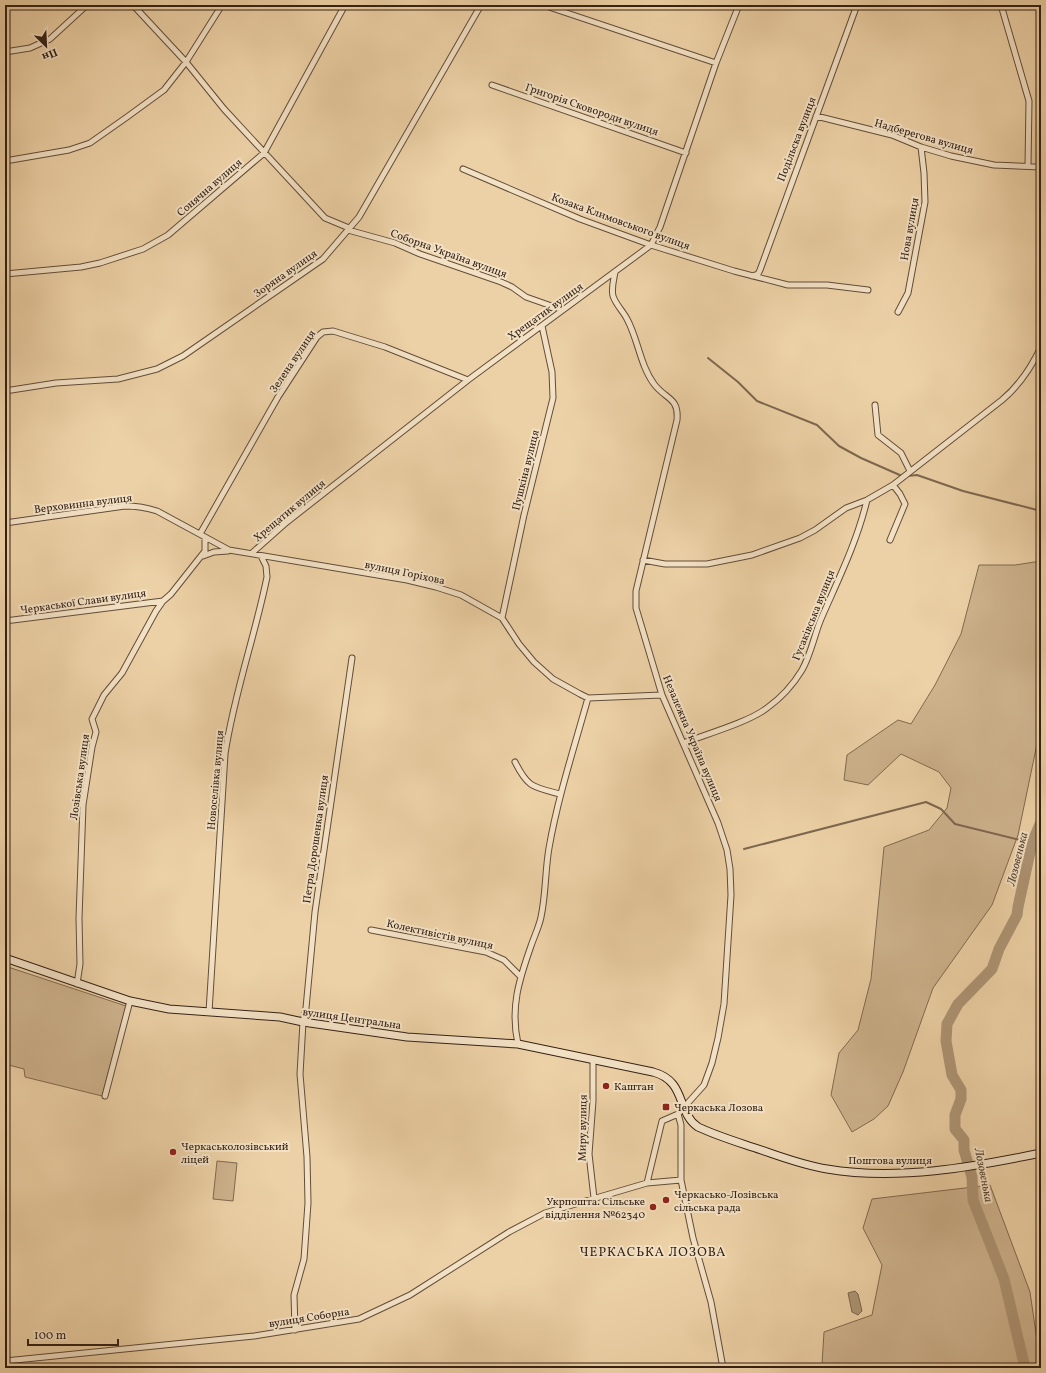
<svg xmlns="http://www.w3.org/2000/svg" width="1046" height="1373" font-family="Vollkorn,serif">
<rect width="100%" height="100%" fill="#edd1a6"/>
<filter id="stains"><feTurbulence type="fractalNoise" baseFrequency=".005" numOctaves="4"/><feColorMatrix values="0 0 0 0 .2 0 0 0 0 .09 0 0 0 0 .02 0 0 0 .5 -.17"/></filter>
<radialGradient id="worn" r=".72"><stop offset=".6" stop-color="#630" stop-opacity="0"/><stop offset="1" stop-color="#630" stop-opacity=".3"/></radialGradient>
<!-- green -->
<path fill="#ceb38d" stroke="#816a51" d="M1041,561V725L1018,835L992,905L933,988L903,1072L888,1106L874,1119L852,1132L831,1095L839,1053L858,1030L871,979L884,847L929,830L947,808L951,788L939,772L901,754L868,785L844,780L847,755L898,720L911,724L935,685L961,634L979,565H1015Z
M5,966L126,1006L102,1096L25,1077L24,1069L5,1064Z
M217,1161L237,1163L233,1201L213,1199Z
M990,1185L1030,1292L1041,1368H824L822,1364L824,1332L872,1315L882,1265L863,1228L872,1199Z"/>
<!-- water -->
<path fill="#ae9575" stroke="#7d674f" d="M855,1291L858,1294L862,1311L858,1315L852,1312L848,1293Z"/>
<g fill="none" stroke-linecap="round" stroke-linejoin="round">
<!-- stream -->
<path stroke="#7d674f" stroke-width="2" d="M708,358L738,382L757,401L817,425L839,446L861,458L902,476
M907,476L917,475L963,491L1041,511
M744,849L926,802L941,809L955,824L1032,843"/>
<!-- river -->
<path stroke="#ae9575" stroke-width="11" d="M1025,1368L1004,1279L973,1200L972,1177L964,1150V1140L955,1129V1115L961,1099V1090L952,1075L946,1041L947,1024L958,1004L992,969L999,949L1017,915L1018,907L1032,843L1041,822"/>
<!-- street casing -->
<g stroke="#624d39" stroke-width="7">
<path id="street" d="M133,5L186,62L224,109L325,218L349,228
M543,5L716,63
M1001,5L1029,101L1028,166
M5,52L30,48L50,39L87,5
M492,85L686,153
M816,116L892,135L921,147L951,156L994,165L1041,167
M5,161L69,150L90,143L127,117L164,90L186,62L222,5
M463,169L580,219L651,245L734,271L788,285H827L868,290
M348,230L395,243L420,254L501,282L512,287L526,297L563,310
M615,272C614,279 611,288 613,296C616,305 623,311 627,319C638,339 640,365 654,384C666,400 679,397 677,420L636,591V608L662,695L718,823L727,850L730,869L731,895L724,1004L718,1038L712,1063L704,1085L678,1114L681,1125V1180L693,1238L711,1302L723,1368
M5,274L81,267L100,263L143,249L168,235L264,153L345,5
M752,276L758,274L760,270L857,5
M898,312L908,293L925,202L924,173L921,147
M5,391L56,383L118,379L157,369L183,356L323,259L359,217L481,5
M875,405L878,435L901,453L910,471
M5,523L125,506C137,506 145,507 157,511L229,550L407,580L436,587L461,595L502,618L519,644L534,662L553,679L580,694L588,698L662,695
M200,534L278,397L317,337L323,332L333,331L385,347L468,380
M890,540L905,504L900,494L893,485
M252,553L287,522L468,380L651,245L660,227L716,63L739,5
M203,556L214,552L228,551
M643,560L665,564H707L752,555L800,538L815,530L846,508L867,500L893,485L1002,400C1020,385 1031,368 1041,347
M502,618L524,515L553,398L552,372L542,326
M5,621L163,601
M683,743C707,734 749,722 767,708C781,698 793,685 802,670C811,654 814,636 821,619C838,580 857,542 867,500
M515,762C528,788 533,787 560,794
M371,930L486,952L504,960L520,976
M77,984L80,964L79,918L83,805L92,747L96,732L92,719L104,695L122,673L156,611L163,601L171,594L205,551V538
M209,1012L225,754C234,694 255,636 267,577L266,566L261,556
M518,1044C510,1008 519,980 531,946C534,937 539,927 541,917C546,894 545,871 549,848C558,797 574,748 588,698
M593,1059V1101L589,1154L594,1198
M105,1096L130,1001
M647,1183L662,1121L678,1114
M295,1330L294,1295L304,1259L308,1203L307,1157L300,1074L303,1022L306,1008L315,912L352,658
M5,1361L254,1336L359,1319L410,1295L509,1232L545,1213L647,1183L681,1180"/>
</g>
<!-- secondary casing -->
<g stroke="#342115" stroke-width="9">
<path id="secondary" d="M5,958L130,1001L169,1009L280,1017L303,1022L407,1037L518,1044L653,1072C687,1081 676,1112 698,1127C715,1135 734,1141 752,1147C777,1155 801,1165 827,1169C897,1181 973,1167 1041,1153"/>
</g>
<!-- street -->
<use href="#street" stroke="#f3e1c5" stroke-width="5"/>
<!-- secondary -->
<use href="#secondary" stroke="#f3e1c5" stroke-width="7"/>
</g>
<!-- markers -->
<g fill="#8f2418" stroke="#f3e1c5" stroke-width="1.5">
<circle cx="606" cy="1086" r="4"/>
<rect x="662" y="1103" width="8" height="8" rx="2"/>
<circle cx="173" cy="1152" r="4"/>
<circle cx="666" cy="1200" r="4"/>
<circle cx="653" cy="1207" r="4"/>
</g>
<g text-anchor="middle" stroke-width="4" stroke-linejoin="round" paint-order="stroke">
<!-- street labels -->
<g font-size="11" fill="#342115" stroke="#f3e1c5">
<text transform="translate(592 109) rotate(19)" y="4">Григорія Сковороди вулиця</text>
<text transform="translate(924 136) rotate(16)" y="4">Надберегова вулиця</text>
<text transform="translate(796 139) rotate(-69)" y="4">Подільска вулиця</text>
<text transform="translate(209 187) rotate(-41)" y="4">Сонячна вулиця</text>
<text transform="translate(621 221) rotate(20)" y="4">Козака Климовського вулиця</text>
<text transform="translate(909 229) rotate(-80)" y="4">Нова вулиця</text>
<text transform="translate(449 253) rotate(20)" y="4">Соборна Україна вулиця</text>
<text transform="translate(285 273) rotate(-35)" y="4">Зоряна вулиця</text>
<text transform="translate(545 311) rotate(-36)" y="4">Хрещатик вулиця</text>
<text transform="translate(292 361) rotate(-56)" y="4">Зелена вулиця</text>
<text transform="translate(525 470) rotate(-76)" y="4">Пушкіна вулиця</text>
<text transform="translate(83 503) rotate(-7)" y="4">Верховинна вулиця</text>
<text transform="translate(289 510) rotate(-40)" y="4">Хрещатик вулиця</text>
<text transform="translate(405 572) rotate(12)" y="4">вулиця Горіхова</text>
<text transform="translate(83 601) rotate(-8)" y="4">Черкаської Слави вулиця</text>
<text transform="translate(813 615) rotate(-68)" y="4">Гусаківська вулиця</text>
<text transform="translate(693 738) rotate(67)" y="4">Незалежна Україна вулиця</text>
<text transform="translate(79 777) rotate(-82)" y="4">Лозівська вулиця</text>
<text transform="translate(215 780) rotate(-85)" y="4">Новоселівка вулиця</text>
<text transform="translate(315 839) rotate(-82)" y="4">Петра Дорошенка вулиця</text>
<text transform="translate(440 934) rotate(12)" y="4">Колективістів вулиця</text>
<text transform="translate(352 1018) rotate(8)" y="4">вулиця Центральна</text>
<text transform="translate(582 1128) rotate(-89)" y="4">Миру вулиця</text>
<text x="890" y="1164">Поштова вулиця</text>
<text transform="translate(309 1317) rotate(-9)" y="4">вулиця Соборна</text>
</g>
<!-- poi labels -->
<g font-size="11" fill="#342115" stroke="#f3e1c5" text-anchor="start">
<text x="614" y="1090">Каштан</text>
<text x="674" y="1111">Черкаська Лозова</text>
<text x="181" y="1150">Черкаськолозівський<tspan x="181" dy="13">ліцей</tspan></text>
<text x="674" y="1198">Черкасько-Лозівська<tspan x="674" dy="13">сільська рада</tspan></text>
<text x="645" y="1205" text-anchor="end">Укрпошта. Сільське<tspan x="645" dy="13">відділення №62340</tspan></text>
</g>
<!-- water labels -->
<g font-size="12" font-style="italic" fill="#594432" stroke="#f3e1c5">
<text transform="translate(1017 859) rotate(-76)" y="4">Лозовенька</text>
<text transform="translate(984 1175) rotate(79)" y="4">Лозовенька</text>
</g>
<!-- quarter labels -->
<g font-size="13" letter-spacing="1" fill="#342115" stroke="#f3e1c5">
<text x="653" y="1256">ЧЕРКАСЬКА ЛОЗОВА</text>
</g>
</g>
<!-- margin -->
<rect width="1046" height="1373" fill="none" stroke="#edd1a6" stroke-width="20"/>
<rect x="6" y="6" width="1034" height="1361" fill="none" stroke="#342115" stroke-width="2"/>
<rect x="10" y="10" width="1026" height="1353" fill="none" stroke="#342115"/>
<!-- north arrow -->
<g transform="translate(46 46) rotate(156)" stroke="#f3e1c5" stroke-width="3" paint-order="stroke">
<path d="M0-3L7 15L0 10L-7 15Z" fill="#342115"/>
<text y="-6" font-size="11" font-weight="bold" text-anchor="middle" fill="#342115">Пн</text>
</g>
<!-- scale -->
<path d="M28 1339v6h90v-6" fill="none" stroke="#342115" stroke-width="2"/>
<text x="34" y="1339" font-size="12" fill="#342115" stroke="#f3e1c5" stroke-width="3" paint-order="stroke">100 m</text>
<rect width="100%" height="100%" filter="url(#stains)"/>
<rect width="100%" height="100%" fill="url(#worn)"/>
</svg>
